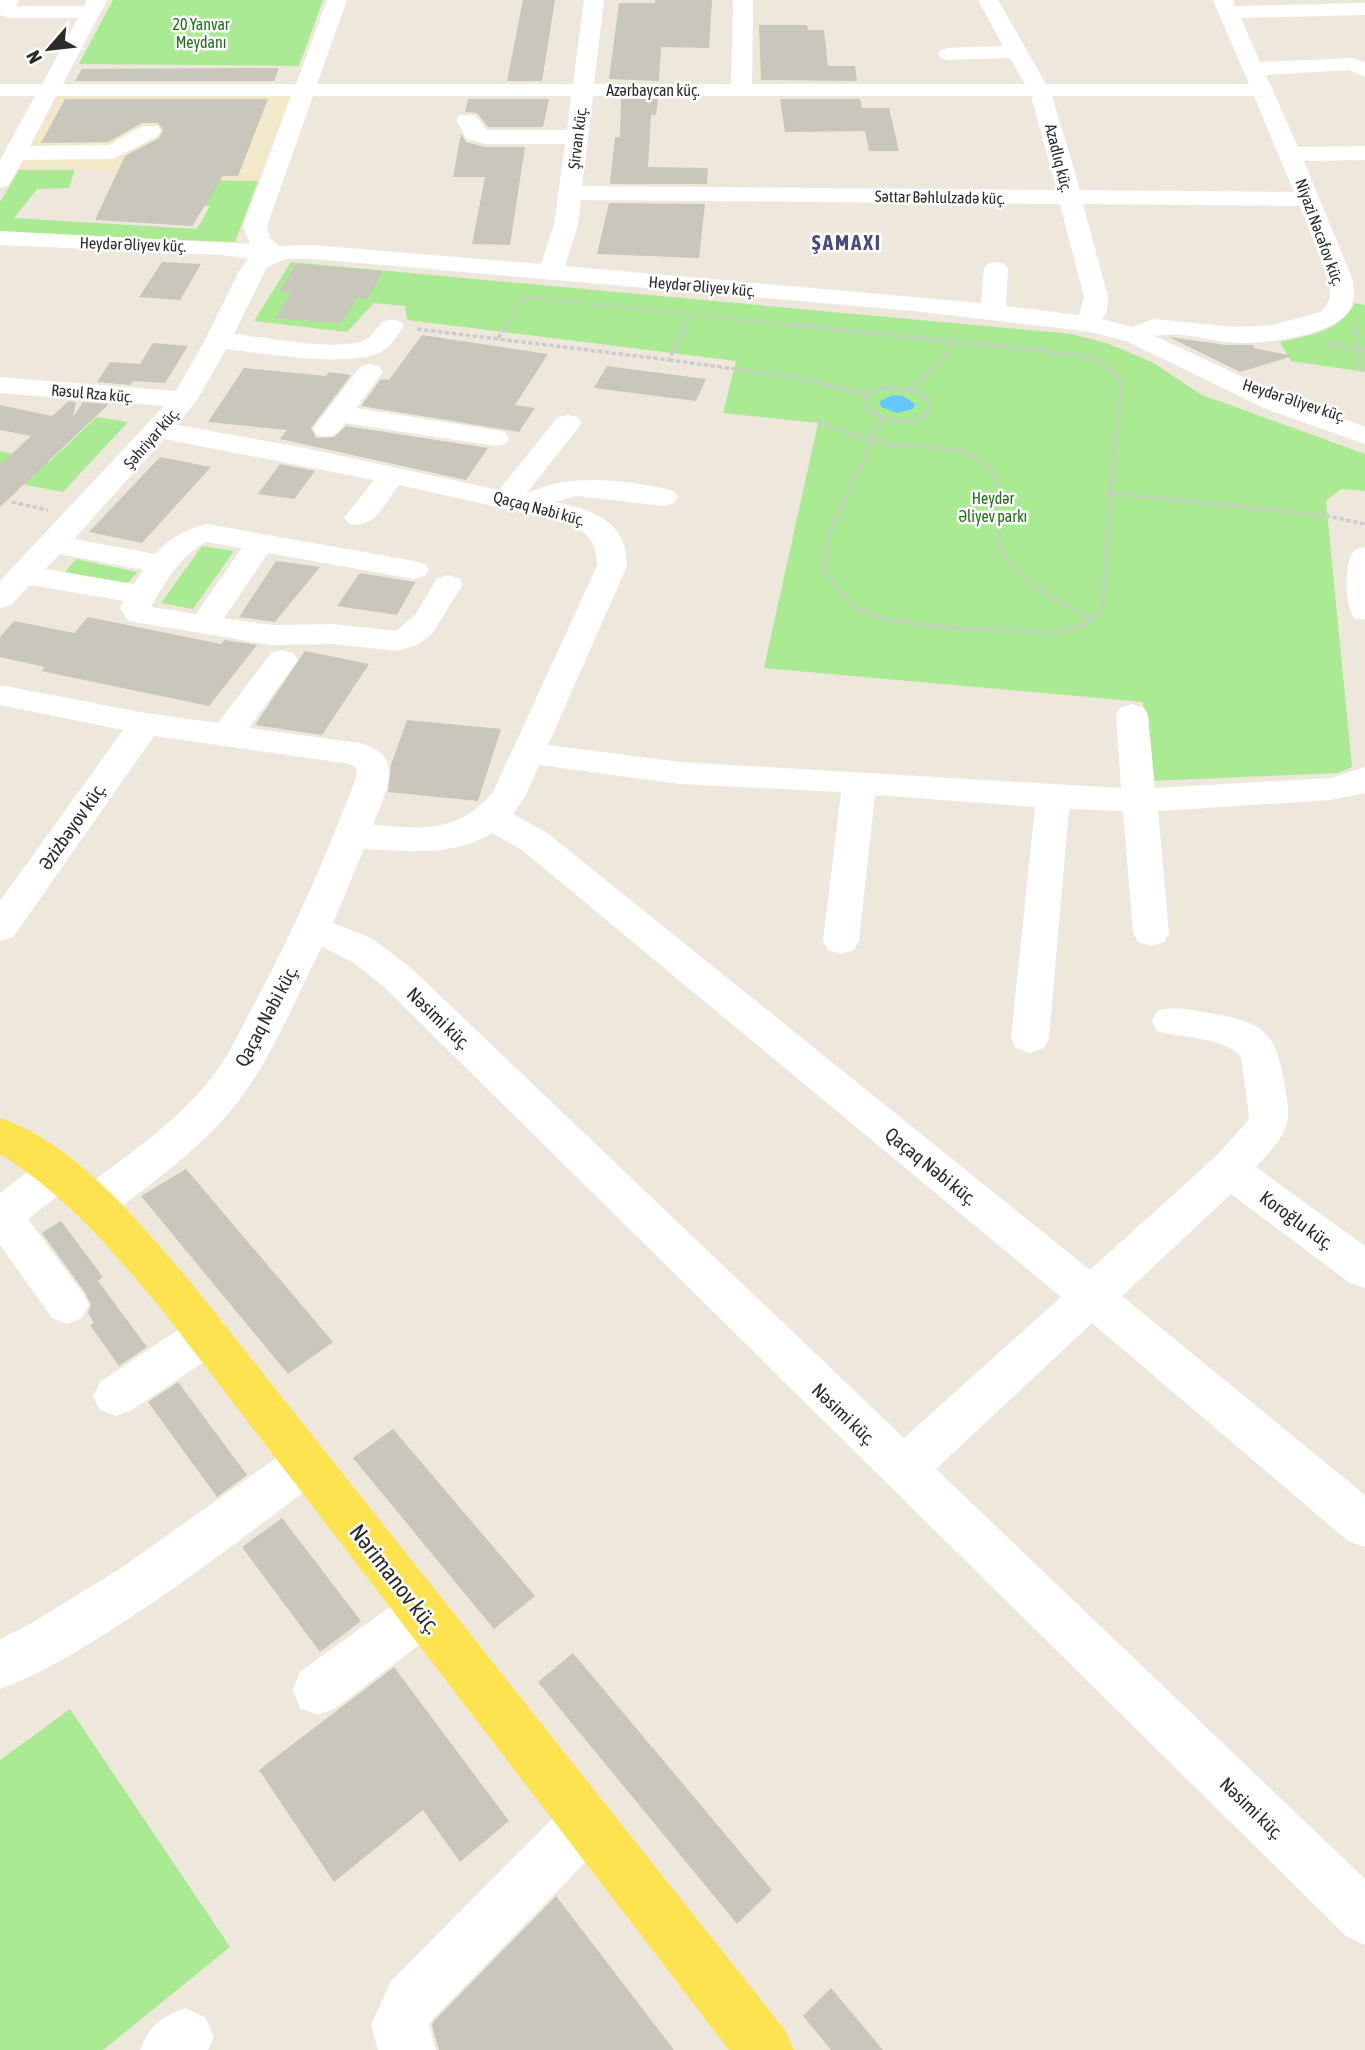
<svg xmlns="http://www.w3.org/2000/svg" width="1365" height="2050" font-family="'Asap Condensed',sans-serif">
<rect width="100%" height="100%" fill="#eee8dc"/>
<!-- education -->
<path fill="#f2e8ca" d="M58,96H290L258,181L108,180L111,171L19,170Z"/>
<!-- green -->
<path fill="#aaea93" d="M113,0H323L299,66L79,64Z
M19,170H75L69,188L37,189L14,218L197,229L210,206L185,204L157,180L258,181L235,242L0,233V202Z
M291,262L1072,334L1109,344L1152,362L1202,395L1365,454V491L1341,489L1326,501L1352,767L1338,773L1151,781L1143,702L764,668L818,423L723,413L736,361L407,320L405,306L374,303L347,332L254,321Z
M1355,303L1365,305V372L1291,361L1280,342C1309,335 1340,332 1355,303Z
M97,417L128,422L63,492L0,480V451L49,462Z
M202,546L234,551L193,609L161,603Z
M76,559L137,572L126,585L65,572Z
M70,1709L230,1947L103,2050H0V1760Z"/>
<!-- water -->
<path fill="#65c7fb" d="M893,395L903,396L915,404L913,409L897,413L881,407L880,401Z"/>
<!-- building -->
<path fill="#c9c6bb" d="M523,0H555L542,81H507Z
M655,0H712L709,48L661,47L659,81L609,79L619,3H655Z
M759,25H807L808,30H824L828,66H855L857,81L761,80Z
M279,68L274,81H75L82,69Z
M65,99H268L238,176H223L192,226L95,220L125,156L159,138L163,130L158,123H142L108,142L41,143Z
M468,99H549L543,127H488L477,113L465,112Z
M621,99H658L656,115H651L648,167L708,168L707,184H610L615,137H620Z
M780,99H860L862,108H889L899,151H869L865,131L785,132Z
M461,134L466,142L485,147H525L510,245L472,244L485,177H453Z
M609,203L705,204L699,258L597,254Z
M162,262L201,264L180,300L139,297Z
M296,264L383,271L367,299L357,298L341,323L276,318L291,292H279Z
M422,335L548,354L515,405L535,408L519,432L361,406L381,379L389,380Z
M1169,337L1226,345H1254L1253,348L1293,356L1240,372Z
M153,343L188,346L165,383L134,381L130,385L97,382L110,362L140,364Z
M607,366L706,379L696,401L594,388Z
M244,368L326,376L329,372L351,375L311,428L316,438L334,437L346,426L488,448L466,480L280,439L287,430L208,422Z
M69,401L76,402L73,417L83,402L109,404L0,507V465L31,436L0,430V405L52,416Z
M160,457L211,467L142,543L89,532Z
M280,464L315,471L294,499L258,494Z
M276,561L320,567L275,622L239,617Z
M360,573L414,582L416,581L397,615L337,606Z
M88,617L221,644L224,640L257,645L209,706L41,671L45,667L0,657V637L14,621L74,633Z
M305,651L369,664L322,735L255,725Z
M407,720L501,729L478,801L388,792L391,765Z
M186,1169L333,1342L288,1374L141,1196Z
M61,1221L103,1277L98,1281L147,1347L119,1366L90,1325L94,1323L88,1313L91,1304L84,1291L42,1233Z
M178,1382L247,1475L217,1497L148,1402Z
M393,1429L535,1596L494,1629L353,1458Z
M282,1518L361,1621L320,1652L242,1547Z
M573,1653L772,1890L737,1924L538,1682Z
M394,1667L509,1821L460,1862L423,1810L334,1882L259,1770Z
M556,1896L674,2050H439L432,2026L433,2022Z
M831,1988L883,2050H831L803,2016Z"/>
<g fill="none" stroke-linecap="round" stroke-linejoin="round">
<!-- path-far1 -->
<path stroke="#ccc" stroke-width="2.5" stroke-dasharray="2.5 2" stroke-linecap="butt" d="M525,297L812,327
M1356,324V327
M505,327L525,297
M685,327L691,314"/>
<!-- path -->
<path stroke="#ccc" stroke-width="3.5" stroke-dasharray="4.5 2.5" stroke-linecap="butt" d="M795,325L1074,354C1094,359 1111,365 1121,384L1110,493L1103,610L1081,626L1054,633L955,628L903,622L881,618L855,607L840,592L823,568L829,533L882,419
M1356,325L1361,372
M417,329L669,360L686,325
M498,338L507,325
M1328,344L1365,350
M669,360L794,377L867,395
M885,387L917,392L929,400C933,431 876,426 864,402L867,395Z
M910,389L944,359L951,342
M818,423C842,429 866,440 890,444C921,450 957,441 983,463C1015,491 990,512 999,543C1008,577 1064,604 1092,621
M1110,493L1328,516L1365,524
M12,502L48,510"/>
<!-- minor -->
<path fill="#fff" fill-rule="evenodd" d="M0,0H19L16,6H84L87,0H107L63,84H296L327,0H347L317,84H573L584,0H604L594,84H731L733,0H753L752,84H1025L1010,58L948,60L941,58L938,54L941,50L948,48L1003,46L978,0H998L1046,84H1249L1213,0H1233L1235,6L1365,3V15L1241,18L1260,62L1353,58L1365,62V77L1349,70L1266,75L1298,147L1365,146V160L1304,161L1353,281C1354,292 1355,303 1348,312C1331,336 1264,344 1236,343C1210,342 1180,330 1155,336L1286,397L1365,427V444L1266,409L1126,341L1085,331L914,311L312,259H285L267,267L234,334C270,338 325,350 360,342C380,337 374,314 400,321L404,326C398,334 392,346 383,351C349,369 264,353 226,349L197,400L177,425L305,448L499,490L558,417L568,415L578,417L582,423L526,494C567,472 630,480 674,491L678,497L674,503L664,506L576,496L554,502C592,510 627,520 627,566L548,745L680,762L1121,788L1116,715L1120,708L1132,704L1144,708L1148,715L1155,788L1331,778L1365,767V793L1331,800L1158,811L1169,933L1164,942L1151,946L1138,942L1133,933L1123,811L1069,809L1049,1038L1044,1048L1030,1053L1016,1048L1011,1038L1035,807L875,795L859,941L854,950L841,954L828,950L823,941L841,792L680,784L539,765L525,797L513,814L546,832L1090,1270L1214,1158L1247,1122L1249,1116L1241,1057C1223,1036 1183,1039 1157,1031L1152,1021L1157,1011C1175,1005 1192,1010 1210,1013C1265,1023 1276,1031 1285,1087C1287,1101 1291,1115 1285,1129C1279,1144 1266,1155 1256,1167L1365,1246V1288L1350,1283L1231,1194L1122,1296L1365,1495V1547L1348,1541L1092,1323L936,1469L1365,1879V1945L1346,1936L384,987L354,963L322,947C296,997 272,1058 237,1103C202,1148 154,1181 109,1216L94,1221L79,1216L73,1204L79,1192C125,1157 172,1126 209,1081C229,1057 242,1026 257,999C296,926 328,852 357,775L356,768L351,764L154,736L13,937L0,941V901L123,730L0,705V685L145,713L218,723L271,653L282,650L293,653L298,660L249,728L360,743C408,756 385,792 373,825C423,829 459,833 493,792L597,566C597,543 589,534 570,523L399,485C385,503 374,530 349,524L344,518L374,480L164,439L74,539L155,554C171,537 185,530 207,524L414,561L425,564L429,570L425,576L414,579L268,553L224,618L272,625L333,624L396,631L416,614L437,578L448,575L459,578L463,584L432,634L417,645L396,651L333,644L272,645L128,621L120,608L124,601L30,585L11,605L0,608V581L164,406L0,393V377L176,391L205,340L239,271L248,259L223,255L0,245V231L250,244L243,226L291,96H56L30,146L109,145L142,126H158L161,131L158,136L113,159L23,160L8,186L0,188V160L35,96H0V84H42L78,18H10L0,15ZM313,96H571L567,130H487L475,115H459L456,120L467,139L486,144H565L554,225L541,264L312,245L279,246L270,238L267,226ZM593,96H1031L1057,190L582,186ZM1052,96H1254L1294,192L1080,190ZM581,200L1060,204L1084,297L1079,315L1006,306L1008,269L1005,264L996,262L987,264L984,269L981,303L565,266L578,225ZM1083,204L1300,206L1329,281L1330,297L1326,306L1320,312L1273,325L1236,327L1153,319L1132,327L1102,319L1107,312L1108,297ZM207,542L242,548L196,614L151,607C165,582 180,555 207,542ZM60,554L143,570L134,584L45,569ZM492,833L522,850L1061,1297L904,1438L410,967L371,938L333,923L364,849C406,851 455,857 492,833Z
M370,364L379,366L383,372L356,408L495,430L505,432L509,438L505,444L495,446L345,423C337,435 332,439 317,435L313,429L317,423L361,366Z
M1365,547V620L1354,618C1344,603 1344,564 1354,550Z
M58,1155L73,1160L79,1172L73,1184L28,1219L82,1292L89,1305L82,1318L67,1324L52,1318L0,1245V1193L43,1160Z
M207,1316L223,1321L229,1335L223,1349L132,1410L116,1416L100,1410L93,1396L100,1382L191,1321Z
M305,1443L321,1449L328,1464L321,1479C252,1531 182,1585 108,1632C73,1654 39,1675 0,1689V1639L30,1624L118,1570L289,1449Z
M422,1589L439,1596L447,1613L439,1630L336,1708L318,1715L300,1708L293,1690L300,1672L405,1596Z
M586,1796L605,1804L613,1823L605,1842L431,2021L429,2026L436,2050H378L371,2025L391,1981L567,1804Z
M185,2008L205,2017L214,2037L208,2050H140C151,2024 159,2019 185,2008Z"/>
<!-- major -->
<path fill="#fee351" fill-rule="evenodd" d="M0,1118C76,1143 143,1226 193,1285L785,2030L794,2050H729L163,1311C115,1253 65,1194 0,1154Z"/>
</g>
<g text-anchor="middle" stroke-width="5" stroke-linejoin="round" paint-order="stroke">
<!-- far-park labels -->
<g font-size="16" fill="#1f7013" stroke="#fff">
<text x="201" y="30">20 Yanvar<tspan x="201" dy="18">Meydanı</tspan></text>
<text x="993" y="504">Heydər<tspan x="993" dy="18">Əliyev parkı</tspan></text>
</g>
<!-- far-street labels -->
<g font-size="16" fill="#2b2b2b" stroke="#fff">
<text x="653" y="96">Azərbaycan küç.</text>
<text transform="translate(577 138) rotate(-83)" y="6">Şirvan küç.</text>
<text transform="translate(1059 158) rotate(76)" y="6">Azadlıq küç.</text>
<text transform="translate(940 197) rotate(1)" y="6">Səttar Bəhlulzadə küç.</text>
<text transform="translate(1320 232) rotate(70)" y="6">Niyazi Nəcəfov küç.</text>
<text transform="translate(133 244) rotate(2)" y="6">Heydər Əliyev küç.</text>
<text transform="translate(702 286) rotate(5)" y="6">Heydər Əliyev küç.</text>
<text transform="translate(92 393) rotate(5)" y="6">Rəsul Rza küç.</text>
<text transform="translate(1294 400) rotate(18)" y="6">Heydər Əliyev küç.</text>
<text transform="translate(151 438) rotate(-49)" y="6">Şəhriyar küç.</text>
<text transform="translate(539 508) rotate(15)" y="6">Qaçaq Nəbi küç.</text>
</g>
<!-- street labels -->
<g font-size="19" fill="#2b2b2b" stroke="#fff">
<text transform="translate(72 826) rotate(-55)" y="7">Əzizbəyov küç.</text>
<text transform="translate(266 1016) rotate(-62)" y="7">Qaçaq Nəbi küç.</text>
<text transform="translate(439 1018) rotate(44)" y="7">Nəsimi küç.</text>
<text transform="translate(931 1166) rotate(39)" y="7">Qaçaq Nəbi küç.</text>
<text transform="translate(1297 1220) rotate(36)" y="7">Koroğlu küç.</text>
<text transform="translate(844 1414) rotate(44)" y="7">Nəsimi küç.</text>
<text transform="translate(1252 1808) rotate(44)" y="7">Nəsimi küç.</text>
</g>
<!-- far-district labels -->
<g font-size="21" font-weight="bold" letter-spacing="2" fill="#474d81" stroke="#fff">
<text x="847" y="250">ŞAMAXI</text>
</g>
<!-- near-street labels -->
<g font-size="23" fill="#2b2b2b" stroke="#fff">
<text transform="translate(395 1579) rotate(52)" y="8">Nərimanov küç.</text>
</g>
</g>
<!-- north arrow -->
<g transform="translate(49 49) rotate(242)" stroke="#ffffff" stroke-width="5" paint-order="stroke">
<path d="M0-5L12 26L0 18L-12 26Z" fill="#2b2b2b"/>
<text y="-10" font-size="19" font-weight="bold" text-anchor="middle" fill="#2b2b2b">N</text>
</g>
</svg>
